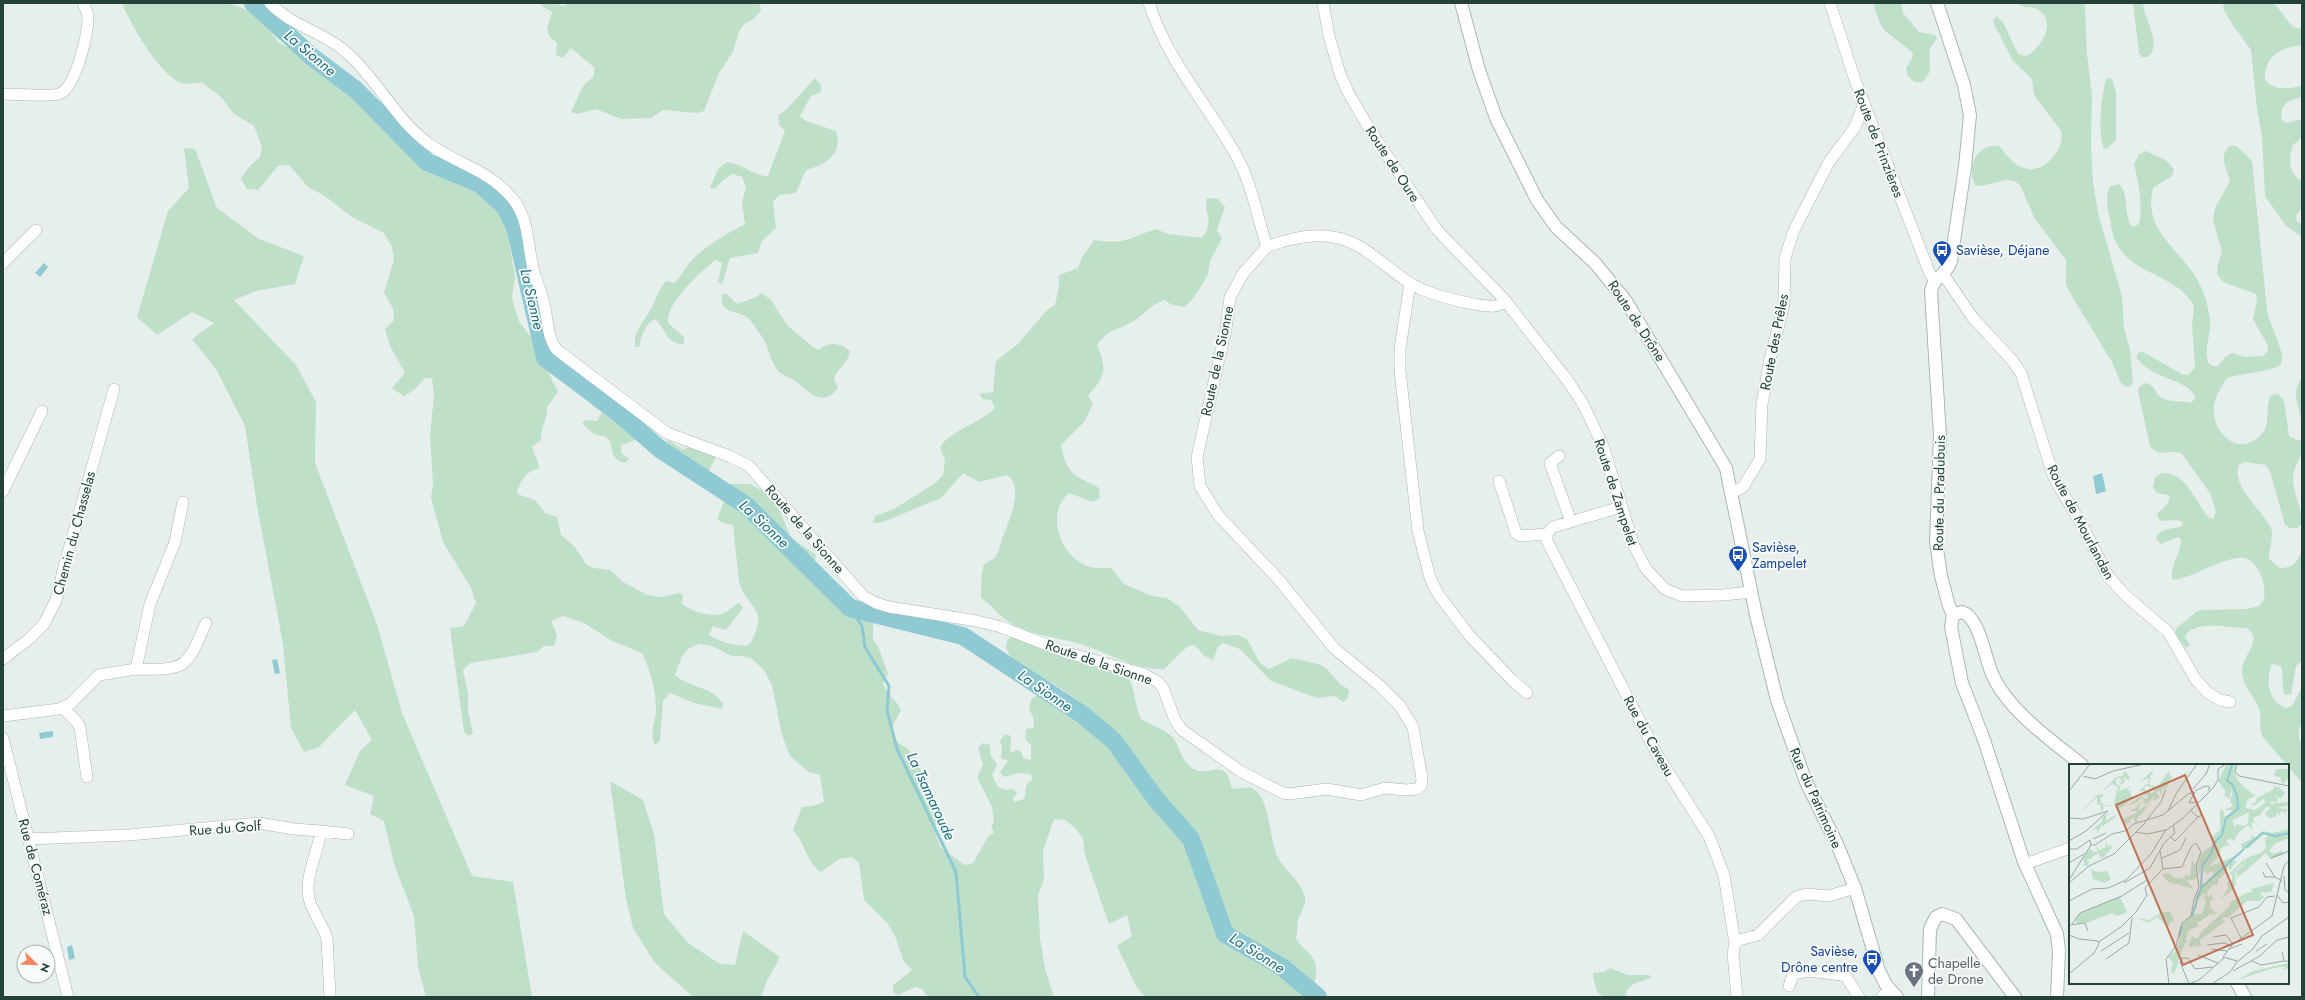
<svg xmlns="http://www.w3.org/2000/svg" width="2305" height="1000" font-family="Jost,sans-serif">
<rect width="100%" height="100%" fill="#e6efeb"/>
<!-- green -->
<path fill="#bfe0c8" d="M122,3H229L259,15L279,43L287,47L298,41L314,51L356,94L403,148L436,170L478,192L496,206L504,215L515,276L512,297L515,309L519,321L532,339L558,392L547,407C548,419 540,428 541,440L532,447C534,456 539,460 539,469C527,470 519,482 517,494L535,500L545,513L557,517L561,535L575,547L586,564L594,568L610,570L623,582L647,595L661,597L679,593L683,595L682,604C692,612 714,619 726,612C731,609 734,605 739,603L743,608L726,630L713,626L709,635C720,641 738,649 750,644C770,606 749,612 739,582L733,525L723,523L717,519L725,499L721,494L645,447L638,439L621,445V453L629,459L625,463C606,458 617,447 606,437C603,435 600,436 597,435C590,432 587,428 582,423L585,420L597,421L602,412L592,405L590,398L595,396L614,413L620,415L631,414L640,418L663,441H670L682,449L697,446L716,457L709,471L728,484H750L768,494L780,511L791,538L816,555L813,567L826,594L835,604L873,620V640L878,646L888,674L883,683C886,695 896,698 901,710L892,727L897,742L908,749L915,757L933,800L936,819L935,834L941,848L965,865L973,863L989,835L994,833L991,826L994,823L992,807L978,779V775L983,765L978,747L983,743L990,745V753L997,765L992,775L998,787L1006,790L1013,789L1017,793L1013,798L1014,802L1024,799L1027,783L1032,780L1031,774L1018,773L1004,777L1000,772L1008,761L1001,758L1002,748L1000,741L1005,734L1011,736L1010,753L1017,750L1021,752L1023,758L1031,760V745L1025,739L1026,729L1034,728L1033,717L1029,709L1031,699L1038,695L1048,698L1085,723L1092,726L1105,739L1110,741L1115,734L1097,715L1056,685L1021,668L1011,658L1006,648L1007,641L1011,636L1127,675C1136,689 1134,704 1141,719C1150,725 1162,728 1170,735C1180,743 1179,759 1192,768C1210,780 1225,753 1232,789C1240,789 1249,785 1255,790C1269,801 1270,835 1275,850C1280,868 1300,878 1305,897C1307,905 1300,912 1298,920C1297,926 1298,931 1296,938C1300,947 1308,950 1313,958C1319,968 1316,983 1310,992L1317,997H1145L1136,986L1117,946L1132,936L1127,915L1109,924L1085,855L1083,839L1075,828L1065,820L1054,819L1043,851L1044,879L1038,895L1040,938L1045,969L1054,997H928L922,989L915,987L898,995L893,992V985L912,970L904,962L895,936L888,924L864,900L859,863L852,857L839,859L821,872C805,861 807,845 793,830L802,807L813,806L824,802L820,775L809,772L790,756L782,735L772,685L764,670L752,659L742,656H732L712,646L700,644L689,648L682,656L675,675C689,688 713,686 723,704L722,709L694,703L670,693L663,701L660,741L655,745C649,734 655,723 656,711C656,690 651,672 642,653L612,641L584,623L563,616L551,621L557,635L554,646H544L537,652L470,663L463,670L468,693V711L473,733L469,736L464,732L450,628L464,626L476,603L471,588L443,542L431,498L433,484L430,435L434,396L432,378H425L414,390L404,396L392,388L405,373L390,346L385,329L394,320L393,309L384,292L394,260L392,247L384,233L352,217L325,196L308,187L289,165L278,166L258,190L247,189L241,179L248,168L260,157L262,147L254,126L234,114L222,98L203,83C196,82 187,85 181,83C160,75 130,24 122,3Z
M542,3H554L563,6L569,3H759L761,10L754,19L744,24L739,32L733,52L719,73L704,111L697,113L663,110L651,118L621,119L596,109L577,114L571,112L583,86L593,77L595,68L571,48L563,58L556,55L557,43L550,37L547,29L552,12L542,6Z
M1873,3H1901L1903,13L1919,32L1935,35L1937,38C1935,42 1931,45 1930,49C1927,63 1936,69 1922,82H1914L1908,76L1906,68L1912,58L1913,53L1885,31L1879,21Z
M2018,3H2084L2085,5L2087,54L2092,96L2091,147L2093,182L2099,217L2122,296L2124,328L2130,349L2133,381L2131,386L2127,387L2121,383L2112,362L2073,298L2066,285V260L2035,219L2020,185L2014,181L2006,180L1981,186L1975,185C1966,166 1977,144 1999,146C2007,154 2012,165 2024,168C2043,175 2066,149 2061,131L2034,95L2032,79L2013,61L1995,26L1993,20L1996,16L2003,22L2018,54L2026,56C2042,48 2058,21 2037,9C2030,5 2024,10 2018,3Z
M2133,3H2143C2144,20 2163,44 2148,57H2142L2139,53Z
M2223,3H2274L2293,27L2302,29V45C2281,47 2264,56 2265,80C2275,91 2288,89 2302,86V97C2288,100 2279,105 2282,120L2287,123L2302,119V137L2292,146C2289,163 2288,171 2302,182V208L2296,216L2297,222L2302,224V237L2286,226L2265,196L2262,136L2257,109L2251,50L2232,24L2224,10Z
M815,78L821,85V92L811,96L800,116L806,121L836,131C843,155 826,164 806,170L796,193L779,195L773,202L776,228L762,241L758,253L730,258L722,285L718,282L722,263L715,260C699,274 667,301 668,323L684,337V344C667,345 665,328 655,319C645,323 641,337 639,347H635C633,331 642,325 649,312C657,300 656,293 666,281L675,283C682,275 688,263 696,256C711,243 727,233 745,224L742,203L746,187L742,177L733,174L724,179L715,189L710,188L718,169L727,162C743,164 756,177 768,176L785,131L779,125L778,115L785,111Z
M2109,78L2112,79L2116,92V140L2107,149L2103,147C2098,127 2101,99 2106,79Z
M2229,146H2237L2252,161L2267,310C2270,325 2278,339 2282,354C2283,358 2282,363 2279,366C2270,371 2239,374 2227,378C2220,389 2212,401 2214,414C2217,439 2242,455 2261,435C2272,423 2264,407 2271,395L2278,394L2284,400L2289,436L2299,441L2302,438C2302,442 2303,447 2302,451C2300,460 2293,467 2293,480C2294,495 2302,508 2302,523L2297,528H2290L2285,525L2270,471L2266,465L2245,462L2239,465C2230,485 2262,510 2271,528C2274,536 2269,550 2269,559L2280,568C2293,568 2297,562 2302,551V661L2296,666L2291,694L2285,695L2283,691L2282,668L2278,665L2272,664C2265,679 2268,702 2286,708L2292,706L2302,687V722L2299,730V739L2302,743V783L2262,736C2259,728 2261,720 2260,712C2256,697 2242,687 2242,670C2243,653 2265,639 2246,628C2230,628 2192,619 2185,637L2190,645L2186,648L2175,634L2176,629L2196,612L2201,610L2247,609L2259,606C2272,596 2260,561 2245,558C2223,555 2183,584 2172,579C2170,565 2182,551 2181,539L2178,537L2161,544L2156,539C2159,527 2172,530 2182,526L2183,523L2179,520L2161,521L2158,518L2157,514C2163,508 2171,503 2169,495L2157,493L2153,488L2155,477L2162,473C2188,473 2195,502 2209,518L2213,519L2216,512L2210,493L2182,454C2170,448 2159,459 2150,446L2138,391L2139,387L2146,383C2155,385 2155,394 2162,398C2171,403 2182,400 2191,403L2196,397C2184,377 2152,380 2136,357L2139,352H2143L2182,374L2189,375L2195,367L2192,325L2194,306C2178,274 2129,275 2115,240C2112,234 2111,226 2110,219C2107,208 2105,196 2110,186L2119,184C2130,195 2123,214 2132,227L2139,224C2143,202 2139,185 2134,164L2139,154L2146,151L2167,161L2174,170L2172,176L2153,188C2142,233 2182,249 2199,283C2205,293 2209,310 2210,321C2211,336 2203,350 2209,364L2217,367L2225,357L2232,353L2245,357L2263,356L2268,351V346L2253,319L2257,300L2256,294L2223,282L2217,274L2218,264L2222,251L2213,221L2215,208L2230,181C2227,167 2218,159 2229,146Z
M184,148L195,149L217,208L259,239L304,256L295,284L256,291L234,300L296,365L316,402L315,463L377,624L402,713L472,876L513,882L532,997H426L418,967L414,916L394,864L384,821L370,814L374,796L345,785L360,751L372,740L355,710L319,747L304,752L291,728L283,644L257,506L245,426L216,369L192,339L214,323L192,312L157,335L137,317L168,211L189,188Z
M1207,198L1218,199L1225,207L1217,230L1222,239L1210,261L1208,274L1202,285L1191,301L1184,307L1172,305L1164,300C1148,306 1143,317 1130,323C1113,332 1110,328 1097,345C1107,370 1106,375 1088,396L1093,404L1084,422L1061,445C1067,475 1073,474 1099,488L1100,498L1093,502L1069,493C1047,511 1058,549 1081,563C1090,569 1100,568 1111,568L1124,584L1152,596L1167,598L1180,607L1198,630L1221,636L1237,635L1247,639L1260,663L1269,669L1292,658L1318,664L1326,668L1340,684L1349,690L1348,698L1343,702L1335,696L1317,698L1271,681L1240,649L1223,643L1218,647L1213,660L1203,655L1195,645L1188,646L1164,669C1136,671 1103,650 1077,643C1054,637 1029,635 1009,622C998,615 992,605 981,598C981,588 981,573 984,564L995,558L999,550C1003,529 1028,490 1007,475L979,482L963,473L941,498L883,522L873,523L875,516L894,509L934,484L943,475L945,460L940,447C951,430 979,424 995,408L991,400L983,399L979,394L993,392L996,361L1018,344L1048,309L1055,305L1059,286V275L1078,268L1081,259L1094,240C1126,245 1128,238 1156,229L1168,234L1202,238C1216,219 1203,216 1207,198Z
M762,293L771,300L787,325L814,348L819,350C829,341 840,343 850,351C847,366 839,365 834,379L838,388C822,409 808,391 794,380C789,377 782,375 778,371C771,362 769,350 764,340C760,334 755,326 750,320C740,309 719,316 722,295L727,294L737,304L754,298Z
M2302,377V421C2298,405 2291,393 2302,377Z
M610,781L643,800L654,834L664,914L688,943L720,964L735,965L743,931L780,957L767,981L761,997H693L655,963L633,928L626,899Z
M1610,968L1628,975H1649L1651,978C1640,982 1625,984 1626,997C1600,997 1597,1000 1593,973L1604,972Z"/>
<!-- water -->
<path fill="#8ec9d4" d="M44,263L48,267L40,277L35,273Z
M2102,473L2106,491L2096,494L2093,476Z
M277,659L280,673L275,674L272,660Z
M53,731V737L40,739L39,733Z
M72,945L75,958L69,960L67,947Z"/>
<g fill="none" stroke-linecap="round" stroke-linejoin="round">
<!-- stream -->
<path stroke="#8ec9d4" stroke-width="3" d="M850,608L862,626L865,647L889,686L887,710L897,749L956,872L965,977L979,997"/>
<!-- river -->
<path stroke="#8ec9d4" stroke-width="18" d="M253,3L312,57L356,90L427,162L480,184L505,207L515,227L545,358L616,411L661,450L747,506L850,608L963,636L1083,715L1114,741L1155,798L1191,839L1225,934L1282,967L1318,997"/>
<!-- minor casing -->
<g stroke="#a8b8b2" stroke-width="12">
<path id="minor" d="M270,3C291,26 324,32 346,52C378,80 395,119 429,144C457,164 489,170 512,198C530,219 527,247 534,272C537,283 542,293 544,304C548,319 547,338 557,350L667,433L729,456L749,466L863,596L876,603L889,607L977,621L1001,627L1068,653L1144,674L1158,682L1163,688L1175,720L1182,730L1240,771L1283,793L1289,794L1327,789L1361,795L1385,788L1406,790L1417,789L1421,786L1422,779L1413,727L1400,706L1380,686L1334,648L1279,580L1218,515L1200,486L1197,457L1226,329L1230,297L1244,272L1267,247C1257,216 1252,184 1236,155C1208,105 1166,59 1149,3
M1323,3L1329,36L1340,74L1348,92L1370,130L1437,230L1503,298L1568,381L1583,404L1603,446L1634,546L1646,569L1665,589L1682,596L1723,595L1751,592
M1830,3L1855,80L1930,274L1935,280
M3,94C16,94 48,97 59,94C76,88 88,34 88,17C88,13 85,7 83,3
M1267,247C1292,237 1319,231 1345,240C1368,248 1387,268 1408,282C1427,294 1452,300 1474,304C1486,306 1496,309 1506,301
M3,263L36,230
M1943,274L1973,318L2012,360L2021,373L2054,478L2083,527L2108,576L2125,595L2168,632L2196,680L2207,692L2220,700L2230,702
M1410,283L1400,349V371L1418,531L1430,578L1438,594L1469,635L1512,680L1527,693
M1559,456L1550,463L1571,522
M1499,481L1516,533L1520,536L1547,534
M3,491L42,411
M1732,493L1743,487L1760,459L1762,404L1769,363L1784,304L1785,258L1794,230L1829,162L1855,127L1864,103
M1621,507L1553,527L1547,534V541L1658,756L1709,836L1724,875L1735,943
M3,659L29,639L44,624L56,600L64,567L114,389
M136,669C187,670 186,669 206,623
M62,707L77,722L80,728L87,777
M3,716L59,709L70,704L99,675L136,669L150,604L175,542L183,502
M3,738L68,997
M321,831L348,834
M28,839L129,835L259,823L294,829L321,831C318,852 304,879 309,898C312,913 323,924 327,939L330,997
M2025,864L2070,848
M1789,986L1793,974L1808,971L1842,975L1846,977L1859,997
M1737,997L1733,954L1735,943L1739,940L1758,935L1796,897L1807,894L1829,896L1855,888
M1882,997L1890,990"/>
</g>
<!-- tertiary casing -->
<g stroke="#a8b8b2" stroke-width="14">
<path id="tertiary" d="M1461,3L1479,70L1496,118L1537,200L1556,227L1595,263L1626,301L1726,468L1756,615L1777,700L1806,782L1837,844L1855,888L1879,971L1886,985L1897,997
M1937,3L1964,85L1970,115L1965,167L1951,261C1947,275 1932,278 1931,292L1940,436L1936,542L1941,576L1949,606L1953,615
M1953,615L1951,627L1962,683L1983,737L2024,862L2057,934L2059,951L2057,997
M1953,615L1962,612C1980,617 1985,660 1993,676C2009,711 2052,741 2082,765
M2237,983L2245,997
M1928,997L1930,929L1936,917L1942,914L1956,919L2015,997"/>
</g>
<!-- minor -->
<use href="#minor" stroke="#fff" stroke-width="11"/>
<!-- tertiary -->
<use href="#tertiary" stroke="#fff" stroke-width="12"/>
</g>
<!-- icons -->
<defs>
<g id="bus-pin" transform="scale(1)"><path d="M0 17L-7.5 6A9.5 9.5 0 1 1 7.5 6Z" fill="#1a4fb4" stroke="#f7fbf9"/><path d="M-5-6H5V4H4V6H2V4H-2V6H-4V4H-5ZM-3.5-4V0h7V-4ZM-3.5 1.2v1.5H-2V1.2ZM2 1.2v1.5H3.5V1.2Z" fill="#fff"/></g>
<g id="church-pin" transform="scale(1)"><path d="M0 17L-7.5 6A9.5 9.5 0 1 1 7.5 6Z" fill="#6b7280" stroke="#f7fbf9"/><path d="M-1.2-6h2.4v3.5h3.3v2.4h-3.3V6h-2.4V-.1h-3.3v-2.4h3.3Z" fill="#fff"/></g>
</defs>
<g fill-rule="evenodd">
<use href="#bus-pin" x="1942" y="250"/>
<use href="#bus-pin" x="1738" y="555"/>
<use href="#bus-pin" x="1872" y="959"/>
<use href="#church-pin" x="1914" y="971"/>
</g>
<g text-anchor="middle" stroke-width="3.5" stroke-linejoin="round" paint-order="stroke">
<!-- street labels -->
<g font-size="14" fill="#24423a" stroke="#f7fbf9">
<text transform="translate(1879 143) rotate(69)" y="5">Route de Prinzières</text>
<text transform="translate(1393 164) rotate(57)" y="5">Route de Oure</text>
<text transform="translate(1637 321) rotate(57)" y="5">Route de Drône</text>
<text transform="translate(1774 342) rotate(-79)" y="5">Route des Prêles</text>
<text transform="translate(1217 361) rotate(-78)" y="5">Route de la Sionne</text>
<text transform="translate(1616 492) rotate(72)" y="5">Route de Zampelet</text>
<text transform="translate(1939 493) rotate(-89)" y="5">Route du Pradubuis</text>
<text transform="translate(2081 522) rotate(62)" y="5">Route de Mourlandan</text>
<text transform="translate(805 529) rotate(49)" y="5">Route de la Sionne</text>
<text transform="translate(74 533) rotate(-75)" y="5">Chemin du Chasselas</text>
<text transform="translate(1099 662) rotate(19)" y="5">Route de la Sionne</text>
<text transform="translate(1649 736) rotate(61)" y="5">Rue du Caveau</text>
<text transform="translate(1816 798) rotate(66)" y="5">Rue du Patrimoine</text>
<text transform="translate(225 828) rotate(-4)" y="5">Rue du Golf</text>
<text transform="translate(36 867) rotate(75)" y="5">Rue de Coméraz</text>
</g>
<!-- transit labels -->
<g font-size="14" fill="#164399" stroke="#f7fbf9" text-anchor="start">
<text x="1956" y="255">Savièse, Déjane</text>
<text x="1752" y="552">Savièse,<tspan x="1752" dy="16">Zampelet</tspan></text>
<text x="1858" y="956" text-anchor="end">Savièse,<tspan x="1858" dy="16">Drône centre</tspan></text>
</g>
<!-- worship labels -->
<g font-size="14" fill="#5b616d" stroke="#f7fbf9" text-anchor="start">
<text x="1928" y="968">Chapelle<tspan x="1928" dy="16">de Drone</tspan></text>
</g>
<!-- water labels -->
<g font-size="15" font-style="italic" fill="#1c6f80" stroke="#f7fbf9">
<text transform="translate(310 53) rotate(40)" y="5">La Sionne</text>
<text transform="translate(532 299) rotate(77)" y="5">La Sionne</text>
<text transform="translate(764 524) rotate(43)" y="5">La Sionne</text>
<text transform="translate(1045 691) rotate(34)" y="5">La Sionne</text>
<text transform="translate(931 796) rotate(65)" y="5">La Tsamaroude</text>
<text transform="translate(1257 953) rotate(32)" y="5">La Sionne</text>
</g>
</g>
<!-- overview -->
<g transform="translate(2069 764)">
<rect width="220" height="220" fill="#e6efeb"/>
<path d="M158,0H162L160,3V8L163,0H167L165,8L170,18L186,32L179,35L176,44L186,46L197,38L194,35L182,44L185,41L180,40L186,39L188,34L205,25V21L207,24L209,22L216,29L212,35L207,32L209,36L207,39L203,37L200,40L220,38V41L209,44L220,46L216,48V51L214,47L211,48V52L208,48L207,53L200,54L196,50L202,43H197L191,51L184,54L186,60L182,58L184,67L179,61L169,69L165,78L163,75L158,76V79L162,80L152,84L149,93L140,103L166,92L176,85L163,97H168L160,107V100L157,109L149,116V121H144L138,128L139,134L142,130L143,134L147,133L141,137V143L147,149L151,147L145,151L142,150L128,159L130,162L119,167L117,176L120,178L116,179L105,210L102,207L104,199L99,193L108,185L114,159L125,150H133L137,138L134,132L137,133V130H135L127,136L128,144L125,148L126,134L132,122L145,110L143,107L137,111V107L132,109V102L130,112L128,103L132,90L146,79L143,76L145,71L151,66V46H154L156,53L164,46H155L164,42L161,37L163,30V24L160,35L155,31L157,28L149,17ZM180,48L179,59L175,62L168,60L165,63L164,56ZM85,5L81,13L86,17L81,14V22L80,24L78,21L75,24L78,28L83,26L80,31L87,26L82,24V21L89,22L100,7L101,12L105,13L102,14L98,23L92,26L94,31L89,26L87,29L91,33L88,35L84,37L85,32L78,41L77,37L76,42H79L68,55L69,58H66L64,53L57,62L59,58L55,61L53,56L65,50L76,42L75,38L71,40L69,47H62V45H66L69,40L75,37L72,33L68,39L59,41L72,32L75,35L79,34V31H75L77,28L73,30L75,27H70L77,20H80L79,14L70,19ZM207,5H220V14L214,20L211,16L212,13L205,12ZM56,7L61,13L59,16L55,12L56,17L53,21L50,18H53L51,14L47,15V20L52,22L49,28L61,22L58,26L61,27L63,34L48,47L45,38L49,23L43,20L33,28L47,13L53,12ZM34,30V33H31L32,39L40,42L43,40L41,43L32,41L35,43L33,47L31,40L28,41V33L6,54L28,31ZM45,48L37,52V57L46,51L47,53L35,61V63L33,61L28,69V65L23,66L33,58L34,52ZM220,65V74L205,80L200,87L204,90L212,87L216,90L201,95L197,89L168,114L167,107L174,102L178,94L194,88L197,83L196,75L199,72L196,69L180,84L173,85L172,80L182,75V71L187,75L194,67L204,69ZM36,78L39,82L42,81L43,84L36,91L38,92L32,94L29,89L18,97H20L19,102L12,101L16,100L14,95L18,88L21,85L25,88L29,87L26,82L31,86L37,83ZM124,87V92L123,97L126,100L128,112L127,115L118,117L125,125L99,118L93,110L100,109L106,114H114L117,110L118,112L121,111ZM176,94L175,99L166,107L167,120L160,129L151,135L159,125L158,118H163V111L160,110ZM22,105L28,108L38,107L42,115L36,119L24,115ZM205,119L202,128L191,129L195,133L190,137H178L159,154L155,153L153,155L157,157L131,176L132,182L119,183L123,172L128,175L133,167L161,142L160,139L177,129L184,128L182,125ZM51,133L58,148L55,150L47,152L43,149L17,159H7L6,155L10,150L41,136ZM93,148H101L104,154L105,158L102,157L99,163L88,153L79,159L68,154L80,156ZM220,199V204L213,206L217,202L201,205L169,216L184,207Z" fill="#bfe0c8" fill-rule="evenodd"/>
<path fill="none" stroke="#8ec9d4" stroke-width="2" d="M176,84L193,69L207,72L220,69M132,124L175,85M123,152L132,124L133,102L143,88L145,79L153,71L157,54L169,45L168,31L163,20L158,17L163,0M110,173L113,161"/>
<path fill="none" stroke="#98aaa4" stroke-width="1" d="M168,0L166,8L170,12L220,22M14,12L26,15L44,7L75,0M124,25L137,10L141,0M0,27L21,0M126,27L136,22L141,23L139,27M126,28L120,39L128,38M121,46L129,53L133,51M99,47L108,28L128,0M0,54L14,55L39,47L17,67L0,77M76,58L92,38L97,25M67,68L78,70L97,66M102,73L106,77L129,53M24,75L37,69M0,85H8L21,76L22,81H26L43,70L56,67L65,60L94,51L119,30L126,28M91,87L94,105M93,94L111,86L117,74M202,94L220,87M0,99L15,90M197,99L206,113L213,117M194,108L196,113H206M75,109L80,121M215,112L216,126L220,129M0,116L22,81M0,119L20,102L45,90L77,58M55,119L81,104L95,79L106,69L104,62M208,131L214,139L220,138M0,137L23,125L39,124L57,116L82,90L96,67L113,55L144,24L149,16V5L157,0M3,160L11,149L53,132L78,116M0,161L16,159L19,167M0,171L10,175L29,177L30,180L25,189L0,210M144,173L157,171L164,180M172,174L162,154L190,143L198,133L206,132M30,178L53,162L67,148L78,131L76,124L90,109L94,105L113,103L122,83L127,79L132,88L127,101L130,123L125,135L122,152L113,159L107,182L97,195L100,220M138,181L155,179L162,182M142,185L158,187M160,185L173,180M32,187L60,169M187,187L198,180M213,188L215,197H220M129,191L149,199M37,195L60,179L63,154M168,197L154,193L163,181L203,152L215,102L220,96M183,197L192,201L215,197M164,207L191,192L208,176L220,173M120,220L111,198L113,194H119L126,205L144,203M120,220L130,216L155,194M143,220L161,208L168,198L184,185L193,172L220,153"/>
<path fill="#c07456" fill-opacity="0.15" stroke="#c07456" stroke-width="2" d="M116,11L184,171L114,201L47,41Z"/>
<rect width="220" height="220" fill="none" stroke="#24423a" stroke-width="2"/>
</g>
<!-- border -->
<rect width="2305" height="1000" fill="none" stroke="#24423a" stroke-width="8"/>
<!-- north arrow -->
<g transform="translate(36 964) rotate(113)"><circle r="19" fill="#f7fbf9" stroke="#a3b1ad"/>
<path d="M0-3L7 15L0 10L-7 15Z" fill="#f4845f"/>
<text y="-6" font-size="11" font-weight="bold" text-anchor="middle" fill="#24423a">N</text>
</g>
</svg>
